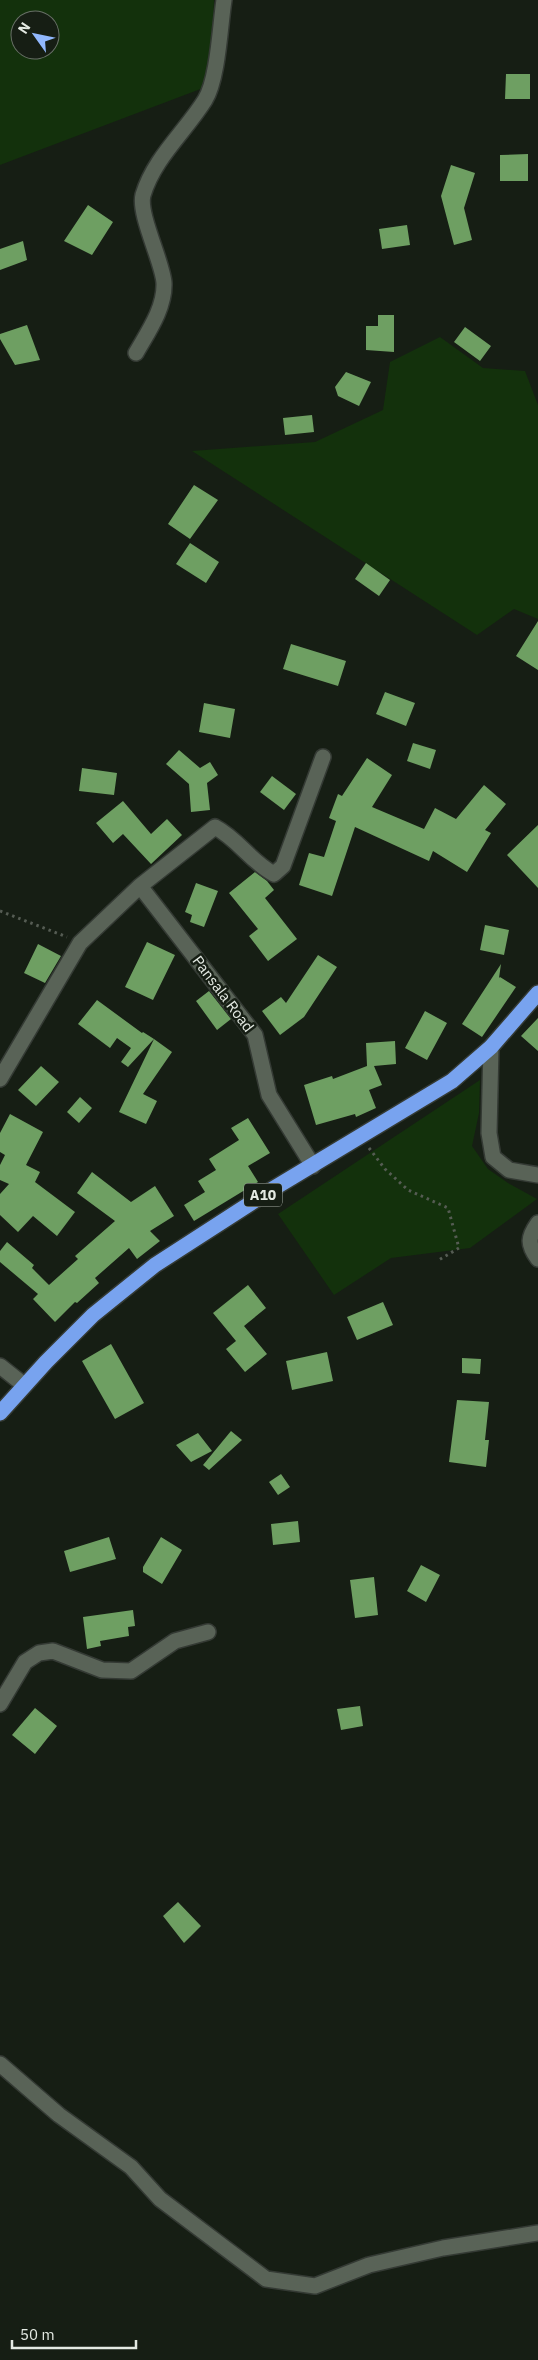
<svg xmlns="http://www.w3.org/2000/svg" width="538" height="2360" font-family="'IBM Plex Sans',sans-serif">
<rect width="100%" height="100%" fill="#161e14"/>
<!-- green -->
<path fill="#13310c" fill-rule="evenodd" d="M0,0H214L211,85L0,165ZM20,20H50V50H20Z
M440,337L483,368L525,371L538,405V619L514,609L477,635L192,451L315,442L383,410L390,362Z
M480,1080L479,1113L472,1146L488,1169L508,1183L537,1199L470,1248L391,1258L334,1295L278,1214Z"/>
<!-- building -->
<path fill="#6e9f62" d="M506,74H530V99H505Z
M528,154V181H500V155Z
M451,165L475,173L464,208L472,240L454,245L441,196Z
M88,205L113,222L92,255L64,241Z
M407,225L410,245L382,249L379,229Z
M23,241L27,260L0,270V249Z
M378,315H394V352L366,350V326H378Z
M27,325L40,360L15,365L0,339V334Z
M465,327L491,346L480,361L454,342Z
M346,372L371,382L359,406L338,396L335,387Z
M312,415L314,432L285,435L283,418Z
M194,485L218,500L190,539L168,524Z
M190,543L219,562L206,583L176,564Z
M366,563L390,580L379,596L355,579Z
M538,621V670L516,656Z
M291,644L346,661L338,686L283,669Z
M385,692L415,703L406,726L376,714Z
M204,703L235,709L230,738L199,732Z
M413,743L436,750L430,769L407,761Z
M179,750L200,768L210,762L218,775L207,783L210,810L191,812L189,784L166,764Z
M367,758L392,775L372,807L424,829L435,808L456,819L484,785L506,804L485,830L491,833L467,872L433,851L429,861L355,827L332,896L299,885L309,853L324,857L336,821L329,818L338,794L342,796Z
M82,768L117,773L114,795L79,791Z
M272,776L296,794L284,810L260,792Z
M123,801L151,834L167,819L182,835L151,864L123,834L113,843L96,823Z
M538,825V888L507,855Z
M255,872L267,881L274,890L265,898L297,939L268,961L249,936L258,929L229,893Z
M196,883L218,891L204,927L190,922L192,915L185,912Z
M485,925L509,930L504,955L480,950Z
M147,942L175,955L153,1000L125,987Z
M38,944L61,956L45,983L24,973Z
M318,955L337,967L304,1017L280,1035L262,1011L281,997L286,1003Z
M501,964L499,978L500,977L516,987L482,1037L462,1024Z
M209,991L231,1019L217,1030L196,1001Z
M97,1000L142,1033L143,1032L154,1039L128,1067L121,1062L131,1048L117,1038L110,1048L78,1024Z
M425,1011L447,1023L427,1060L405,1048Z
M538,1018V1051L521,1036Z
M154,1039L172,1052L143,1094L157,1101L146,1124L119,1112Z
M395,1041L396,1064L374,1066L382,1085L369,1090L376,1108L356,1117L355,1114L316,1125L304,1085L332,1076L333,1079L367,1066L366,1043Z
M41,1066L59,1082L36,1106L18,1090Z
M80,1097L92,1108L79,1123L67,1112Z
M10,1114L43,1132L26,1165L40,1172L35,1182L75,1212L57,1236L33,1216L18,1232L0,1215V1194L9,1184L0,1180V1165L5,1155L0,1152V1133Z
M248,1118L270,1153L248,1166L258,1182L194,1221L184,1205L205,1192L198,1181L216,1170L209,1159L239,1140L231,1128Z
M92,1172L131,1202L155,1186L174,1216L150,1231L160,1241L137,1259L129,1248L95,1278L99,1283L77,1303L75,1302L55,1322L33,1299L38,1294L0,1262V1251L7,1242L34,1265L32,1268L49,1285L78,1259L75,1256L115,1221L77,1193Z
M248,1285L266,1308L244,1326L267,1354L245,1372L226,1349L236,1341L213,1313Z
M383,1302L393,1325L357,1340L347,1317Z
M111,1344L144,1403L115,1419L82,1361Z
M327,1352L333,1381L292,1390L286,1361Z
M462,1358L481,1359L480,1374L462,1373Z
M457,1400L489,1402L485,1440H489L486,1467L449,1462Z
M231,1431L242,1440L209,1470L203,1465Z
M198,1433L212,1451L191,1462L176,1445Z
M281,1474L290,1487L278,1495L269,1482Z
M298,1521L300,1542L273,1545L271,1524Z
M109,1537L116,1559L70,1572L64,1551Z
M161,1537L182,1550L162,1584L143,1572V1567Z
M421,1565L440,1575L426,1602L407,1591Z
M374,1577L378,1615L355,1618L350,1580Z
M133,1610L135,1626L128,1627L129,1636L100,1641L101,1646L87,1649L83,1617Z
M360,1706L363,1726L341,1730L337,1709Z
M35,1708L57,1726L35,1754L12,1735Z
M178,1902L201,1926L184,1943L163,1916Z"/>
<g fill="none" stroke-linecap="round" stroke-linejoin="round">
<!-- minor casing -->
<g stroke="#343a34" stroke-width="18">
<path id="minor" d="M136,353C148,332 165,308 164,283C163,263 138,214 143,195C154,158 185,132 205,100C218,79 220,26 224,0
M140,886L255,1035L269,1095L313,1166
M491,1047L489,1133L493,1157L509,1170L538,1175
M0,1079L80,943L140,886L215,827C238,839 251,862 274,874L283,866L323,757
M538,1223C528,1237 527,1244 538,1259
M0,1366L24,1385
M0,1704L25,1662L39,1653L53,1651L102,1670L131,1671L175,1641L208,1632
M0,2064L59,2115L131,2167L160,2199L266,2279L315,2286L369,2265L443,2248L538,2233"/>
</g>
<!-- highway casing -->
<g stroke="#343a34" stroke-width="18">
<path id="highway" d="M0,1413L46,1362L93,1315L155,1265L271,1190L452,1081L491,1047L538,993"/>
</g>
<!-- path -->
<path stroke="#555c53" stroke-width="3" stroke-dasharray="2.5 4" stroke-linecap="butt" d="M0,911L67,937
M369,1148L385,1169L408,1190L448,1208L459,1248L437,1261"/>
<!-- minor -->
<use href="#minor" stroke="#596357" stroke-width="15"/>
<!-- highway -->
<use href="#highway" stroke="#78a3ef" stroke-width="15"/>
</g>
<g text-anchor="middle" stroke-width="5" stroke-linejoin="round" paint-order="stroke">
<!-- shield labels -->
<rect fill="#161e14" stroke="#a6ada5" stroke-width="1" x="244" y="1183.5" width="38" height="23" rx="4"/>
<g font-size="14" font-weight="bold" fill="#e4eae3">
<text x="263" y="1200">A10</text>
</g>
<!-- street labels -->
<g font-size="15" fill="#e4eae3" stroke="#161e14">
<text transform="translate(223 994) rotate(53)" y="5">Pansala Road</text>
</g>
</g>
<!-- north arrow -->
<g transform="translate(35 35) rotate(303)"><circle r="24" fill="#161e14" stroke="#687067"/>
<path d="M0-4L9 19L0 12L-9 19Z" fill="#91b8fd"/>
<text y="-8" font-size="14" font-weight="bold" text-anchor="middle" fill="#e4eae3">N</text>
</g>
<!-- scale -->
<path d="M12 2340v8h124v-8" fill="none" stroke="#e4eae3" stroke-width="2.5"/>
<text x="20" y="2340" font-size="15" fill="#e4eae3" stroke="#161e14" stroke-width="4" paint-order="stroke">50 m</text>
</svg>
